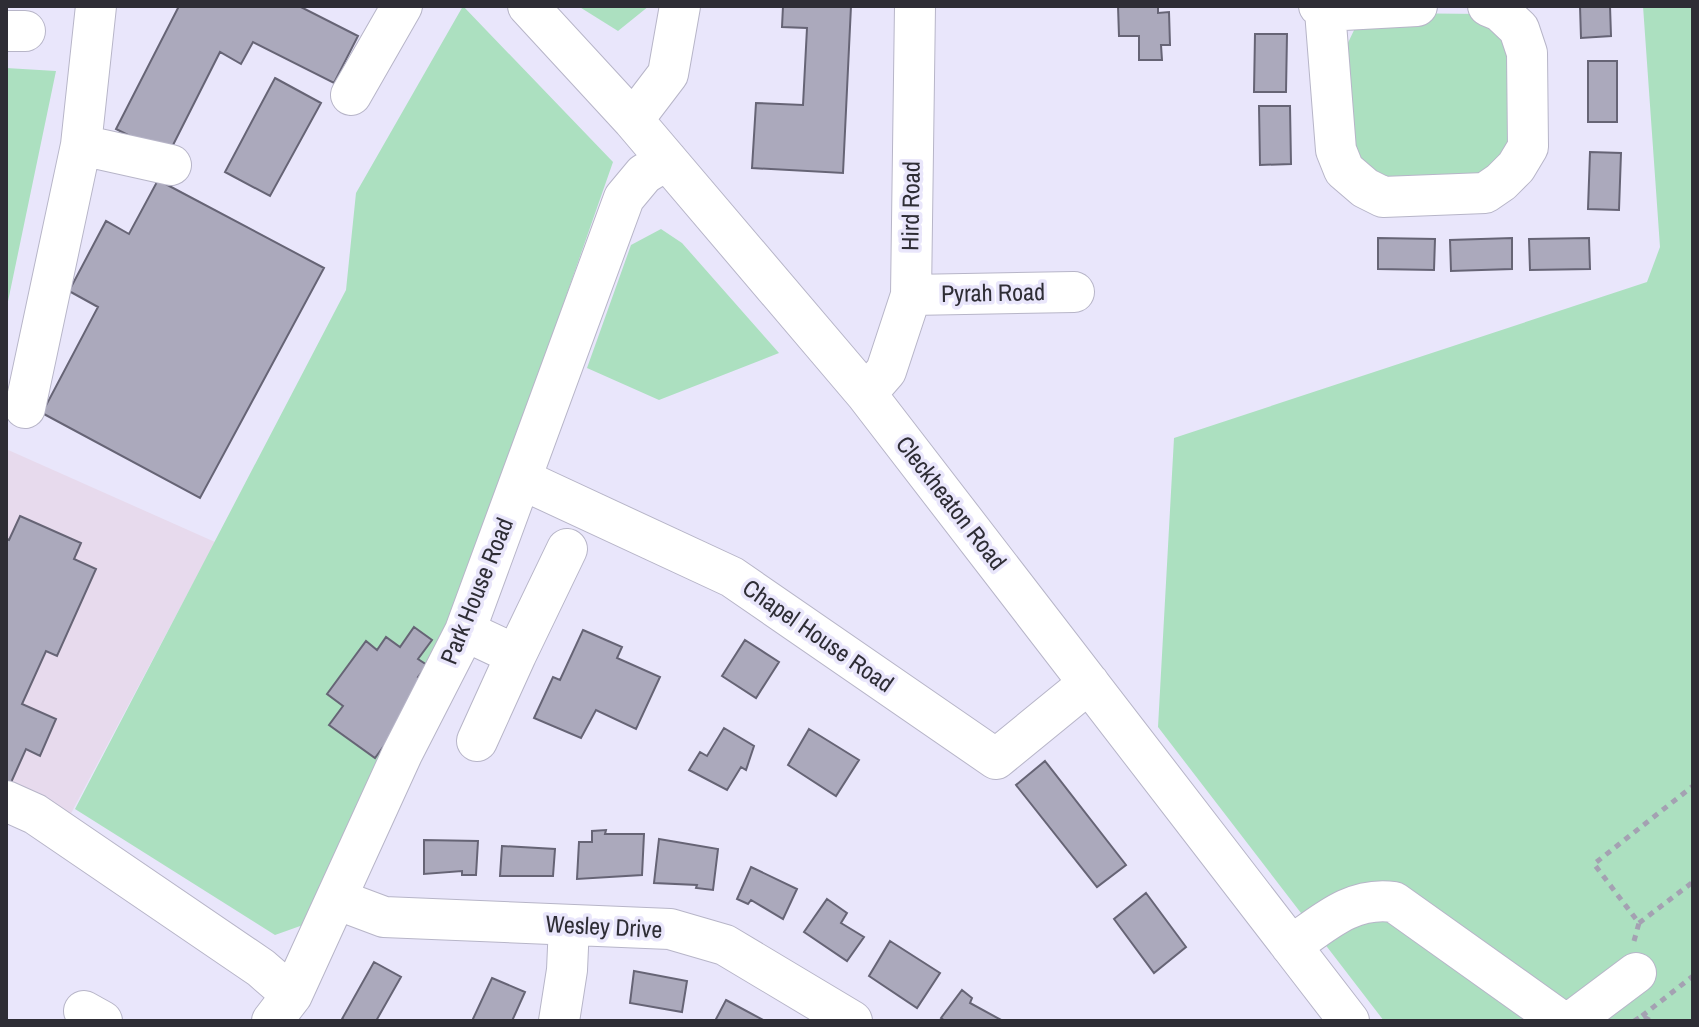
<svg xmlns="http://www.w3.org/2000/svg" width="1699" height="1027" font-family="'Archivo Narrow',sans-serif">
<rect width="100%" height="100%" fill="#e9e6fb"/>
<!-- education -->
<path fill="#e7daed" d="M6,449L215,542L59,836L6,815Z"/>
<!-- green -->
<path fill="#ace0c0" d="M463,6L613,162L448,634L303,925L275,935L75,809L346,290L356,193Z
M578,6H649L618,31Z
M1643,6H1693V1021H1384L1158,727L1174,438L1647,282L1660,247Z
M1383,13L1483,14L1506,35L1514,145L1479,184L1387,185L1361,164L1347,135L1346,47L1356,26Z
M6,68L56,71L6,311Z
M661,229L682,243L779,353L659,400L587,368L631,245Z"/>
<!-- building -->
<path fill="#aba9bc" stroke="#666475" stroke-width="2" d="M179,6H299L358,36L334,83L253,42L241,64L220,52L168,155L116,129Z
M783,6H851L843,173L752,168L756,103L803,105L807,28L782,27Z
M1118,6H1158V13L1169,12L1170,45H1161L1162,60H1139V36H1119Z
M1580,6H1610L1611,36L1581,38Z
M1255,34H1287L1286,92H1254Z
M1588,61H1617V122H1588Z
M275,78L321,103L270,196L225,172Z
M1259,106H1290L1291,164L1260,165Z
M1590,152L1621,153L1619,210L1588,209Z
M158,180L324,268L200,498L42,413L98,307L69,291L106,221L129,234Z
M1378,238L1435,239L1434,270L1378,269Z
M1512,238V269L1451,271L1450,240Z
M1589,238L1590,269L1530,270L1529,239Z
M20,516L81,543L74,559L96,569L57,656L46,651L22,704L56,719L40,756L26,749L9,787L6,785V539L9,540Z
M414,627L432,640L418,659L427,665L418,677L428,685L375,758L329,725L343,706L327,694L366,641L377,650L386,637L400,647Z
M583,630L622,647L617,658L660,677L636,729L596,710L581,738L534,718L553,677L560,680Z
M745,640L779,662L756,698L722,676Z
M724,728L754,746L746,770L741,767L727,790L689,770L700,752L707,756Z
M809,729L859,760L836,796L788,765Z
M1045,761L1126,865L1097,887L1016,785Z
M606,830L605,834H644L642,875L577,879L579,842H592V831Z
M659,839L718,849L713,890L696,888L697,885L654,883Z
M424,840L478,841L476,875H462V871L424,874Z
M502,846L555,849L553,876H500Z
M751,867L797,889L783,919L751,900L748,904L737,899Z
M1146,893L1186,947L1154,973L1114,919Z
M827,899L847,913L841,923L864,937L847,961L804,932Z
M890,941L940,973L917,1008L869,976Z
M374,962L401,977L376,1021H346L342,1019Z
M634,971L687,981L682,1012L630,1003Z
M492,978L525,992L512,1021H472Z
M962,990L972,998L970,1003L1003,1021H945L941,1018Z
M726,1000L765,1021H715Z"/>
<g fill="none" stroke-linecap="round" stroke-linejoin="round">
<!-- minor casing -->
<g stroke="#b7b5c8" stroke-width="42">
<path id="minor" d="M96,6L81,145L171,165
M528,6L633,120L866,394L1349,1021
M1319,6L1325,11L1417,6
M1325,11L1336,150L1344,170L1365,188L1383,197L1485,193L1501,182L1516,167L1528,147L1527,53L1519,29L1500,11L1488,6
M6,31H25
M351,95L402,6
M633,120L668,74L680,6
M911,295L1074,292
M866,394L886,371L911,295L915,6
M25,408L81,145
M521,479L732,577L996,759L1089,683
M465,631L516,655L567,549
M477,741L516,655
M6,801L35,814L261,968L292,995
M336,899L384,917L670,929L725,945L852,1021
M1291,946C1324,923 1352,896 1394,902L1561,1021
M84,1011L102,1021
M272,1021L292,995L402,754L465,631L624,198L644,174L667,160
M559,1021L567,970L569,925
M1572,1021L1636,973"/>
</g>
<!-- path -->
<path stroke="#a4a1b2" stroke-width="5" stroke-dasharray="6 6" stroke-linecap="butt" d="M1639,923L1693,882
M1634,941L1639,923L1594,864L1693,786
M1642,1016L1693,976
M1634,1021L1642,1016L1651,1021"/>
<!-- minor -->
<use href="#minor" stroke="#fff" stroke-width="40"/>
</g>
<g text-anchor="middle" stroke-width="7" stroke-linejoin="round" paint-order="stroke">
<!-- street labels -->
<g font-size="24" fill="#2e2d35" stroke="#e9e6fb">
<text transform="translate(911 206) rotate(-89)" y="8">Hird Road</text>
<text transform="translate(993 293) rotate(-1)" y="8">Pyrah Road</text>
<text transform="translate(951 503) rotate(52)" y="8">Cleckheaton Road</text>
<text transform="translate(477 591) rotate(-68)" y="8">Park House Road</text>
<text transform="translate(818 636) rotate(35)" y="8">Chapel House Road</text>
<text transform="translate(604 927) rotate(3)" y="8">Wesley Drive</text>
</g>
</g>
<!-- border -->
<rect width="1699" height="1027" fill="none" stroke="#2e2d35" stroke-width="16"/>
</svg>
